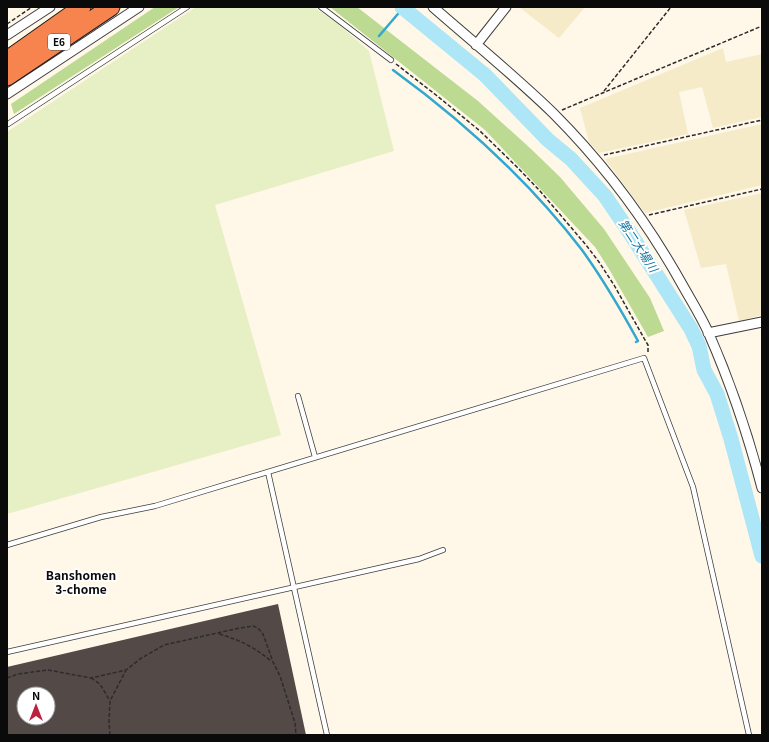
<svg xmlns="http://www.w3.org/2000/svg" width="769" height="742" font-family="Georgia,'Noto Sans JP',serif">
<rect width="100%" height="100%" fill="#fff7e8"/>
<!-- farmland -->
<path fill="#f5ebc8" d="M519,7H585L559,38Z
M723,48L726,62L762,54V117L713,128L702,87L679,92L688,134L599,153L589,142L580,108Z
M762,124V185L645,213L605,159Z
M762,193V315L739,321L726,264L701,268L684,210Z"/>
<!-- forest -->
<path fill="#bcda91" d="M155,7H179L14,114L11,104Z
M330,7H357L478,101L530,148L560,177L604,229L650,298L664,331L648,337L609,269L595,247L485,130Z"/>
<!-- pitch -->
<path fill="#e7f0c4" d="M196,7H314L336,22L369,51L394,151L215,205L281,435L7,514V132Z"/>
<g fill="none" stroke-linecap="round" stroke-linejoin="round">
<!-- stream -->
<path stroke="#32a7cf" stroke-width="2.5" d="M379,36L403,8
M393,70C463,121 529,181 582,250C603,279 621,310 638,341L636,342"/>
<!-- river -->
<path stroke="#ace6f7" stroke-width="15" d="M402,7L485,75L548,140L571,159L605,196L630,233L691,329L699,346L704,370L717,394L731,439L762,556"/>
</g>
<!-- building -->
<path fill="#534a47" fill-rule="evenodd" d="M278,604L306,735H7V667ZM24,694H48V718H24Z"/>
<g fill="none" stroke-linecap="round" stroke-linejoin="round">
<!-- service casing -->
<g stroke="#3d3d3d" stroke-width="6">
<path id="service" d="M321,7L391,60
M8,124L187,7
M298,396L315,457
M268,472L327,735
M7,545L101,517L155,506L644,358L693,487L749,735
M7,652L419,559L443,550"/>
</g>
<!-- minor casing -->
<g stroke="#3d3d3d" stroke-width="11">
<path id="minor" d="M433,7C473,42 515,76 553,113C604,164 648,223 683,286C692,302 702,318 709,334C731,384 748,435 762,488
M7,35L50,7
M476,45L506,7
M7,94L139,7
M708,333L762,322"/>
</g>
<!-- motorway casing -->
<g stroke="#1b1b1b" stroke-width="19">
<path id="motorway" d="M7,60L82,7
M7,77L111,7"/>
</g>
<!-- path -->
<path stroke="#2c2c2c" stroke-width="1.5" stroke-dasharray="4 2" stroke-linecap="butt" d="M7,24L32,7
M396,64L436,95L480,131L517,167L540,191L586,245L599,262L614,285L645,340L648,345V354
M604,91L671,7
M562,110L762,26
M604,155L762,120
M649,215L762,189
M219,634C240,640 254,647 271,661
M7,678L18,674L48,670L91,678L126,670L140,659L164,645L235,629L253,626L258,628L263,634L273,662L280,676L295,723L296,735
M91,678L100,684L110,701
M110,735L109,722L110,701L126,670"/>
<!-- service -->
<use href="#service" stroke="#fff" stroke-width="4.5"/>
<!-- minor -->
<use href="#minor" stroke="#fff" stroke-width="9"/>
<!-- motorway -->
<use href="#motorway" stroke="#f7834e" stroke-width="17"/>
</g>
<g text-anchor="middle" stroke-width="4" stroke-linejoin="round" paint-order="stroke">
<!-- shield labels -->
<rect fill="#fff" stroke="#545454" stroke-width="1" x="48" y="34" width="22" height="16" rx="3"/>
<g font-size="10" font-weight="bold" fill="#0a0a0a">
<text x="59" y="46">E6</text>
</g>
<!-- water labels -->
<g font-size="12" font-style="italic" fill="#13749d" stroke="#fff">
<text transform="translate(638 246) rotate(57)" y="4">第二大場川</text>
</g>
<!-- neighbourhood labels -->
<g font-size="12" font-weight="bold" fill="#0a0a0a" stroke="#fff">
<text x="81" y="580">Banshomen<tspan x="81" dy="14">3-chome</tspan></text>
</g>
</g>
<!-- border -->
<rect width="769" height="742" fill="none" stroke="#0a0a0a" stroke-width="16"/>
<!-- north arrow -->
<g transform="translate(36 706)"><circle r="19" fill="#ffffff" stroke="#9d9d9d"/>
<path d="M0-3L7 15L0 10L-7 15Z" fill="#bc213e"/>
<text y="-6" font-size="11" font-weight="bold" text-anchor="middle" fill="#0a0a0a">N</text>
</g>
</svg>
